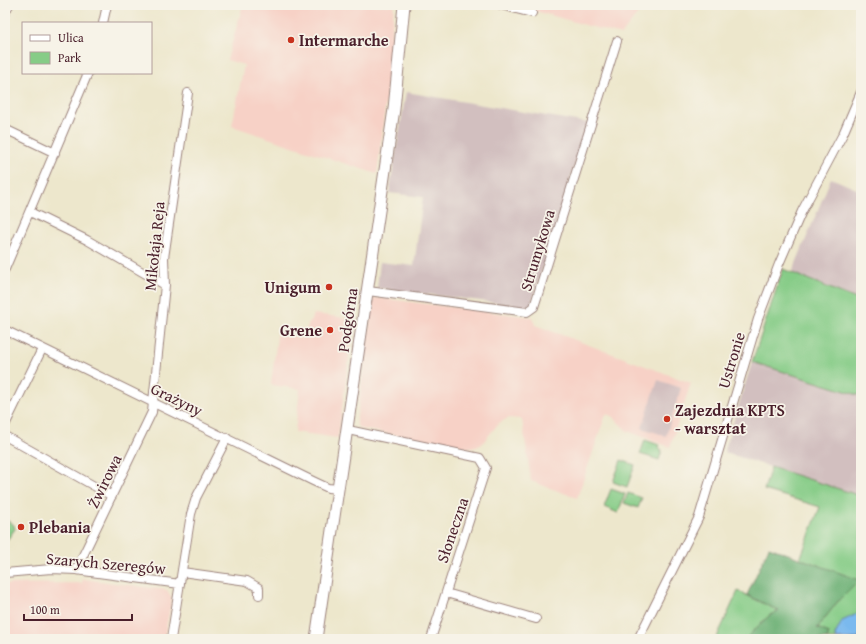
<svg xmlns="http://www.w3.org/2000/svg" width="866" height="644" font-family="'Gentium Book Plus',serif">
<rect width="100%" height="100%" fill="#f7f3e8"/>
<filter id="ink" filterUnits="userSpaceOnUse"><feTurbulence type="fractalNoise" baseFrequency=".025" numOctaves="2"/><feDisplacementMap in="SourceGraphic" scale="8" xChannelSelector="R" yChannelSelector="G"/><feConvolveMatrix kernelMatrix="1 2 1 2 8 2 1 2 1" color-interpolation-filters="sRGB"/></filter>
<filter id="wash" filterUnits="userSpaceOnUse"><feTurbulence type="fractalNoise" baseFrequency=".012" numOctaves="4" result="noise"/><feDisplacementMap in="SourceGraphic" scale="16" xChannelSelector="R" yChannelSelector="G"/><feGaussianBlur stdDeviation="0.9" result="paint"/><feColorMatrix in="noise" values="0 0 0 0 0 0 0 0 0 0 0 0 0 0 0 0 0 1.4 0 .05"/><feComposite in="paint" operator="in"/></filter>
<g filter="url(#wash)">
<rect width="100%" height="100%" fill="#ede7cc"/>
<!-- built -->
<path fill="#f7d1c6" d="M243,5H394L386,100L377,174L232,126L244,65L227,60Z
M514,5H645L621,35Z
M379,298L532,317L535,325L691,383L670,447L627,431L612,416L606,414L577,498L531,481L522,419L508,418L499,423L481,445L467,448L361,429L357,426V417L373,299Z
M314,314L354,319L338,438L295,432L300,389L271,385L278,329L301,339Z
M83,579L167,590L172,598L164,639H5V584L82,583Z"/>
<!-- industrial -->
<path fill="#d2bfbf" d="M406,92L588,123L531,305L528,307L377,288L380,262L414,266L423,197L389,193Z
M831,178L861,191V301L792,273Z
M752,362L861,396V496L724,452Z
M658,380L681,388L666,436L642,428Z"/>
<!-- green -->
<path fill="#86cc87" stroke="#687659" d="M783,269L861,301V396L752,362Z
M645,440L659,445L658,448L662,450L659,460L640,454Z
M621,460L635,465L627,487L613,482Z
M771,467L861,496V639H837L835,635L836,639H827L829,633L817,628L839,600L858,580L800,559L820,507L764,490Z
M611,489L625,494L618,513L604,507Z
M628,493L642,498L638,508L624,503Z
M5,519L14,525L15,529L7,540H5Z
M738,591L779,611L770,615L745,639H716Z"/>
<!-- forest -->
<path fill="#6cb074" stroke="#5b6850" d="M769,547L859,580L839,600L817,628L829,633L827,639H745L770,615L779,611L747,595Z"/>
<!-- water -->
<path fill="#7ab9ee" stroke="#626c8c" d="M861,612V632L858,639H836L835,635L842,621Z"/>
</g>
<g filter="url(#ink)">
<g fill="none" stroke-linecap="round" stroke-linejoin="round">
<!-- street casing -->
<g stroke="#9c837c" stroke-width="10">
<path id="street" d="M501,5L532,13
M5,12L9,5
M103,23L107,5
M5,129L55,153
M30,212L87,240L165,285
M5,269L88,73
M368,291L527,312L534,307L617,41
M5,330L313,481L328,488L338,489
M5,425L42,349
M348,430L480,458L486,468L431,639
M5,436L112,496
M76,570L152,412L165,285L164,258L188,93
M182,572L247,581L259,588V595
M5,573L51,569L76,570L180,584
M446,593L536,619
M171,639L191,514L196,498L227,438
M638,639L699,517L758,319L779,264L802,211L843,134L861,92"/>
</g>
<!-- secondary casing -->
<g stroke="#9c837c" stroke-width="13">
<path id="secondary" d="M316,639L394,109L404,5"/>
</g>
<!-- street -->
<use href="#street" stroke="#fff" stroke-width="8"/>
<!-- secondary -->
<use href="#secondary" stroke="#fff" stroke-width="11"/>
</g>
</g>
<!-- markers -->
<g fill="#c8321e" stroke="#f7f3e8" stroke-width="1.5">
<circle cx="291" cy="40" r="4"/>
<circle cx="329" cy="287" r="4"/>
<circle cx="330" cy="330" r="4"/>
<circle cx="667" cy="419" r="4"/>
<circle cx="21" cy="527" r="4"/>
</g>
<g text-anchor="middle" stroke-width="3.5" stroke-linejoin="round" paint-order="stroke">
<!-- poi labels -->
<g font-size="16" font-weight="bold" fill="#4a1f2b" stroke="#f7f3e8" text-anchor="start">
<text x="299" y="46">Intermarche</text>
<text x="321" y="293" text-anchor="end">Unigum</text>
<text x="322" y="336" text-anchor="end">Grene</text>
<text x="675" y="416">Zajezdnia KPTS<tspan x="675" dy="18">- warsztat</tspan></text>
<text x="29" y="533">Plebania</text>
</g>
<!-- street labels -->
<g font-size="16" fill="#4a1f2b" stroke="#f7f3e8">
<text transform="translate(154 246) rotate(-84)" y="6">Mikołaja Reja</text>
<text transform="translate(537 250) rotate(-73)" y="6">Strumykowa</text>
<text transform="translate(347 320) rotate(-82)" y="6">Podgórna</text>
<text transform="translate(731 360) rotate(-73)" y="6">Ustronie</text>
<text transform="translate(177 399) rotate(26)" y="6">Grażyny</text>
<text transform="translate(104 481) rotate(-64)" y="6">Żwirowa</text>
<text transform="translate(452 530) rotate(-71)" y="6">Słoneczna</text>
<text transform="translate(106 563) rotate(5)" y="6">Szarych Szeregów</text>
</g>
</g>
<!-- margin -->
<rect width="866" height="644" fill="none" stroke="#f7f3e8" stroke-width="20"/>
<!-- legend -->
<rect x="22" y="22" width="130" height="52" fill="#f7f3e8" stroke="#b29e9c"/>
<rect x="30" y="35" width="20" height="6" fill="#ffffff" stroke="#b29e9c"/>
<text x="58" y="42" font-size="12" fill="#4a1f2b">Ulica</text>
<rect x="30" y="52" width="20" height="12" fill="#86cc87" stroke="#b29e9c"/>
<text x="58" y="62" font-size="12" fill="#4a1f2b">Park</text>
<!-- scale -->
<path d="M24 614v6h108v-6" fill="none" stroke="#4a1f2b" stroke-width="2"/>
<text x="30" y="614" font-size="12" fill="#4a1f2b" stroke="#f7f3e8" stroke-width="3" paint-order="stroke">100 m</text>
</svg>
